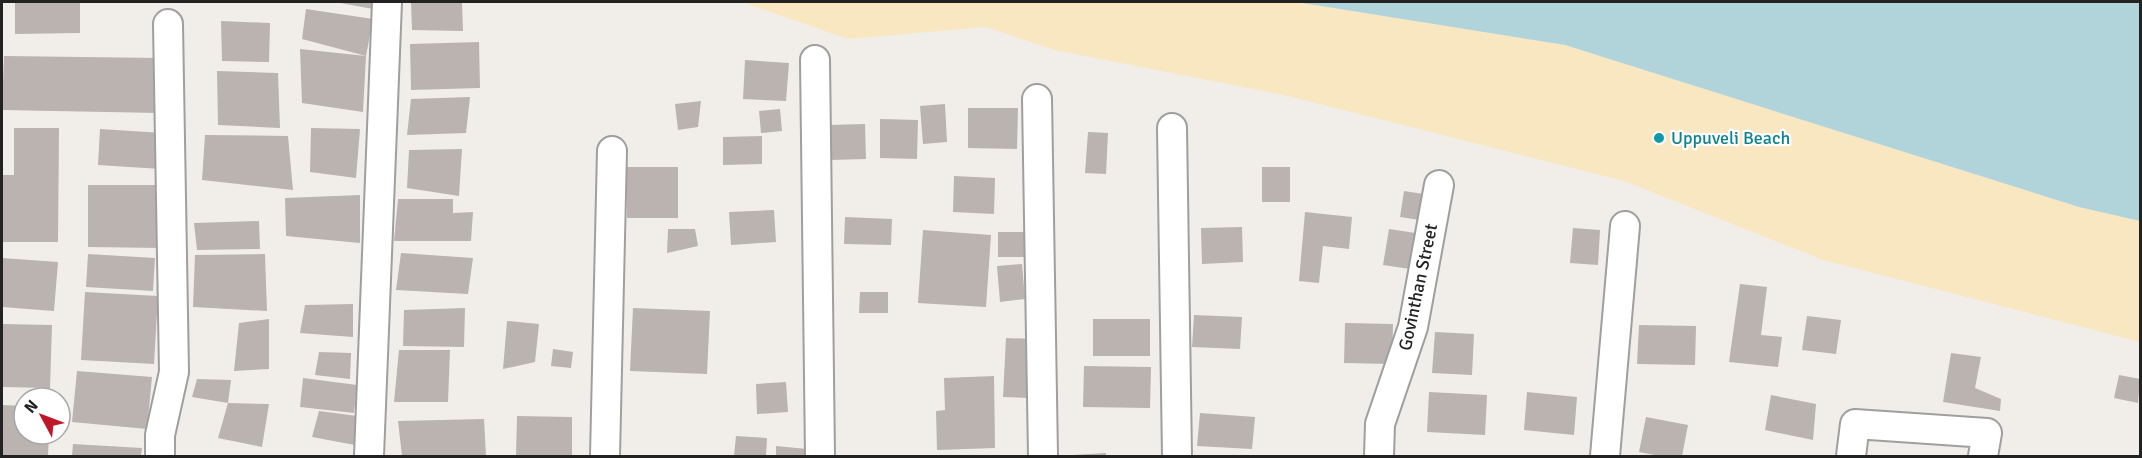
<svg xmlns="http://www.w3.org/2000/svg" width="2142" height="458" font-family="Signika,sans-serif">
<rect width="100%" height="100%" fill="#f1eeea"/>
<!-- sand -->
<path fill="#f8e7c1" d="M742,2H1296L1565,45L2079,207L2140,221V342L1823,260L1624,181L1288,96L1054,50L986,27L848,39Z"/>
<!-- water -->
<path fill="#b0d4d9" d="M1296,2H2140V221L2079,207L1565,45Z"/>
<!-- building -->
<path fill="#bab3b0" d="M15,2H80V33L15,34Z
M335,2H374L373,9Z
M411,2H462L463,31L412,30Z
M306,9L373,19L366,56L363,112L302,103L300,49L366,56L302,39Z
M221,21L270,23L269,62L222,61Z
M479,42L480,88L411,90L410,44Z
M4,56L160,58L159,113L2,110Z
M745,60L789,63L786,101L743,99Z
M217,71L278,73L280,128L218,125Z
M470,97L466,133L407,135L411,99Z
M701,101L698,127L678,130L675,104Z
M945,104L947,142L923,144L920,106Z
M968,108H1018L1017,149L968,148Z
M780,109L782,131L761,133L759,111Z
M880,119L918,120L917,159L880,158Z
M865,124L866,159L829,160L828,125Z
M14,128H59L58,242H2V175H14Z
M311,128L360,129L356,178L310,172Z
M100,129L163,133L161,169L98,165Z
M1088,132L1108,133L1106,174L1085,173Z
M205,135L288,136L293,190L202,180Z
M762,136V164L723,165V137Z
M462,149L459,196L407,188L409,150Z
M627,167H678V218H627Z
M1262,167H1290V202H1262Z
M954,176L995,178L994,214L953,212Z
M88,185H163V248L88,247Z
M1404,191L1430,195L1426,221L1400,217Z
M360,195V243L286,236L285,198Z
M398,199H453V213L473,212L471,241H394Z
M774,210L776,242L731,245L729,212Z
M1305,212L1352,217L1349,249L1323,246L1319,283L1299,281Z
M845,217L892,219L891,245L844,244Z
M259,221L260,249L197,250L194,223Z
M1242,227L1243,262L1202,264L1201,228Z
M1573,228L1600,230L1598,265L1570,263Z
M668,229H695L698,246L667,253Z
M1389,229L1422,234L1417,270L1383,265Z
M923,230L991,235L986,307L918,303Z
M998,232H1030L1029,257H998Z
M401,253L473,258L468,294L396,290Z
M88,254L155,258L153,291L86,287Z
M265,254L267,311L193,307L195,255Z
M2,258L58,262L54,311L2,307Z
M1022,264L1025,299L1000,302L997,266Z
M1740,284L1767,287L1761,335L1782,337L1778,367L1729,362Z
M85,292L158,296L154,364L81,360Z
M860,292H888V313H859Z
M353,304V337L300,333L305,305Z
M465,308L464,347L403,346L404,310Z
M633,308L710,311L707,374L630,371Z
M1194,315L1242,317L1240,349L1192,347Z
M1807,316L1841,320L1836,354L1802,350Z
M269,319V369L234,371L239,323Z
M1093,319H1150V356H1093Z
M507,321L539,324L535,362L503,369Z
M1345,323L1393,324L1392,364L1344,363Z
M2,324L52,325L50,388L2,387Z
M1639,325L1696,326L1695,365L1637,364Z
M1435,332L1474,334L1472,375L1432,373Z
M1006,338L1034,339L1030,398L1003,397Z
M553,349L573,352L571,368L551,366Z
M399,350H450L448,402H394Z
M319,352L351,353L350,379L315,375Z
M1951,353L1981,357L1975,388L2001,399L2000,411L1943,402Z
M1084,366L1151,367L1150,408L1083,407Z
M77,371L152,377L147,429L72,422Z
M2119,375L2140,379L2138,403L2114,398Z
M994,376L995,448L937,450L936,411L945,410L944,378Z
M303,378L357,385L354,413L300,407Z
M197,379L231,380L228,403L192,397Z
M786,382L788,412L757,414L756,384Z
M1429,392L1487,395L1485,435L1427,432Z
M1527,392L1577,397L1574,435L1524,430Z
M1771,395L1816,404L1813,440L1765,430Z
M228,403L269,404L262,447L218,438Z
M3,405L24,406V434H49L48,456L2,455Z
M319,411L357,416L355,445L312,437Z
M1200,413L1255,417L1252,449L1197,446Z
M517,416L572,417V456H516Z
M1646,417L1688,425L1682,456H1660L1639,452Z
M484,419L486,456H402L398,421Z
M736,436L767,438L766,456H734Z
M73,444L142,448L141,456H72Z
M776,446L807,449L809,456H776Z
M1106,453V456H1073V455Z"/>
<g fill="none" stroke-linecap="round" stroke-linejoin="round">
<!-- minor casing -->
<g stroke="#9f9f9f" stroke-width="32">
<path id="minor" d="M815,60L820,456
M1037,99L1043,456
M1172,128L1177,456
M160,456V435L174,372L168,24
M369,456L387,2
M605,456L612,151
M1379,456L1380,424L1413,327L1439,185
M1605,456L1625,226
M1851,456L1855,424L1987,433L1983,456"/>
</g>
<!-- minor -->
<use href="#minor" stroke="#fff" stroke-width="28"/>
</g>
<!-- markers -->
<circle fill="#0f9aa8" stroke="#fff" stroke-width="2" cx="1659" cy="138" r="6"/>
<g text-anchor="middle" stroke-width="4.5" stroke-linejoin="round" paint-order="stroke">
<!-- culture labels -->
<g font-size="18" fill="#0d838f" stroke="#fff" text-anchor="start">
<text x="1671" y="144">Uppuveli Beach</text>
</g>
<!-- street labels -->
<g font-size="18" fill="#222" stroke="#fff">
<text transform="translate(1418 287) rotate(-78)" y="6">Govinthan Street</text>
</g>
</g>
<!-- border -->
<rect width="2142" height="458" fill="none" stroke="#222222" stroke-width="6"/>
<!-- north arrow -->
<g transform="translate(42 416) rotate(311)"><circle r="28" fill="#ffffff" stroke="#a7a7a7" stroke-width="1.5"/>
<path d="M0-4.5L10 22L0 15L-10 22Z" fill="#bd1728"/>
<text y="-9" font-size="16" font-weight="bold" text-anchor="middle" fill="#222222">N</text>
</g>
</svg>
